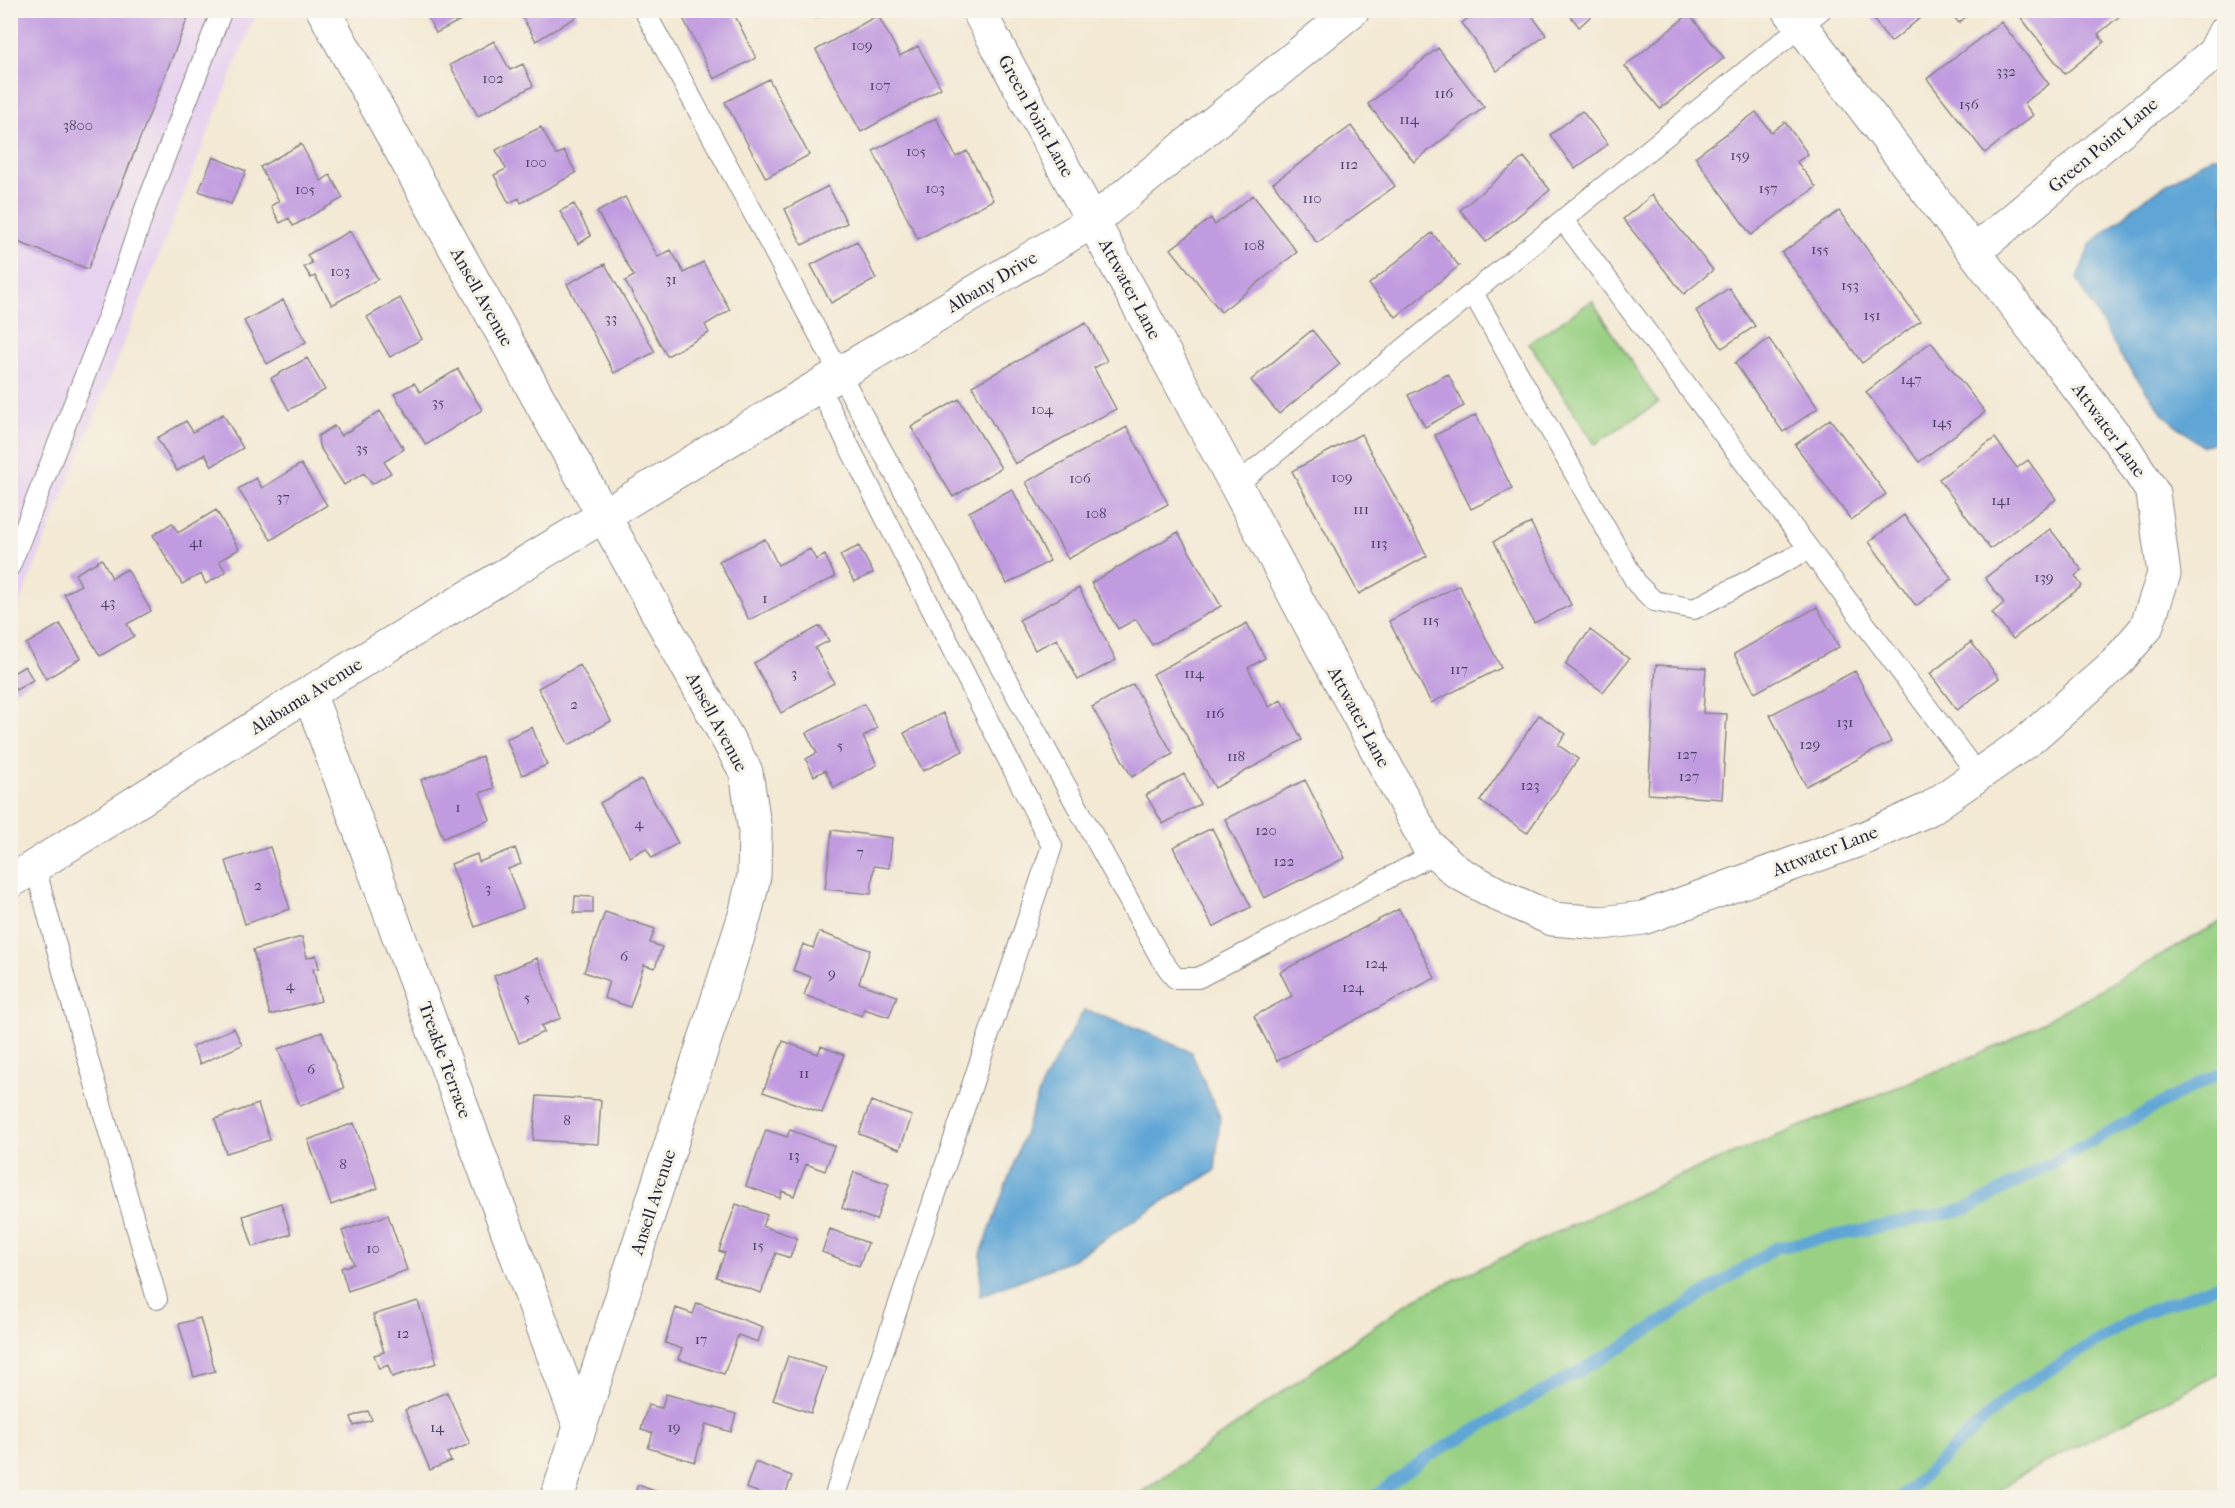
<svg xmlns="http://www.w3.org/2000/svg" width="2235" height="1508" font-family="'IM FELL French Canon',serif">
<rect width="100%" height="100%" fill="#f7f3e8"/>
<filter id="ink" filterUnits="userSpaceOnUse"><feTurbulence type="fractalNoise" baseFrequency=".0167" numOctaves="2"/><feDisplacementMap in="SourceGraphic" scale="12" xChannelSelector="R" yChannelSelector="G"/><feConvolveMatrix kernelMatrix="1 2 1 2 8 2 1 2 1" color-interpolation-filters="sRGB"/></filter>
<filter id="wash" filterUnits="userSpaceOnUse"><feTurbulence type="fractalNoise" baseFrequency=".008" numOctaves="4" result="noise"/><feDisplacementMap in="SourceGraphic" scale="24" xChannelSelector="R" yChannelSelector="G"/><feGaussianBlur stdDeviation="1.35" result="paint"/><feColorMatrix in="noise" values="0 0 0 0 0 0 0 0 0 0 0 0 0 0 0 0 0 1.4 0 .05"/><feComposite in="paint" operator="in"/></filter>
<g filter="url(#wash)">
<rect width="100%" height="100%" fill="#f3e9d4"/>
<!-- built -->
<path fill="#e7d2ef" d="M11,11H257L11,625Z"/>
<!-- green -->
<path fill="#99d083" stroke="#5e795f" stroke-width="1.5" d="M1592,301L1658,403L1595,444L1529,343Z
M2224,920V1371L2017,1477L1991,1497H1135L1413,1299L1681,1175L2003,1044Z"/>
<!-- water -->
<path fill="#5fa5d5" stroke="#406488" stroke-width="1.5" d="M2224,155V439L2202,446L2165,416L2122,358L2077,279L2090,245L2144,199L2210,157Z
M1084,1010L1139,1029L1191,1052L1220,1117L1215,1171L1173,1195L1072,1260L980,1296L981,1254L1043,1082Z"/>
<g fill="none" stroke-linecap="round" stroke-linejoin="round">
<!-- stream -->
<path stroke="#5fa5d5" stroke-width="12" d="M1372,1498L1429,1456L1622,1347L1775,1248L1967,1209L2162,1103L2224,1071
M1900,1498L2013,1393L2141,1314L2224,1283"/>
</g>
<g id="blocks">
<!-- building -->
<path fill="#c19be0" d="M10,10H191L88,269L10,239Z
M424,10H480L436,33Z
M518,10H574L578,16L536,41Z
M679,10H732L756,58L714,79Z
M811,10H828L815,18Z
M1478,10H1528L1546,35L1497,71L1462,23Z
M1566,10H1598L1579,27Z
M1866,10H1915L1920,18L1891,42Z
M1948,10H1973L1959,23Z
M2015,10H2127L2098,34L2104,42L2065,74Z
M1689,14L1724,58L1660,109L1625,66Z
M878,15L900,56L918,46L941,88L861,132L816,50Z
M2001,22L2049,84L2024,103L2033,115L1985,153L1927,79Z
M494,41L510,70L523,64L533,86L478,116L450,65Z
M1438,48L1484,107L1414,162L1368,104Z
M769,79L809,155L766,178L725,102Z
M1582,111L1608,144L1575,169L1550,135Z
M1756,112L1771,132L1785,122L1808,154L1797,162L1816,187L1751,235L1695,157Z
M936,118L956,157L967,151L993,200L918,239L873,151Z
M1351,126L1395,186L1317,243L1273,183Z
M541,127L556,155L564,151L576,173L521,203L519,198L509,203L494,175L506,169L496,150Z
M301,144L321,181L330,175L343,198L293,226L289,218L280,223L271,206L279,201L260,167Z
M213,157L246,171L231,204L199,191Z
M1524,157L1550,190L1486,242L1460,210Z
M828,186L847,223L802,245L785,209Z
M1253,195L1297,252L1221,312L1171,249L1211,218L1215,225Z
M1652,195L1713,270L1684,294L1623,219Z
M625,197L658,257L671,250L684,273L703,262L730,310L705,325L709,333L667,356L625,281L634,276L597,212Z
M574,204L591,236L578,244L560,211Z
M1839,211L1920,321L1862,363L1782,253Z
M350,231L378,279L332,305L315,276L311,278L304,267L312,263L307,255Z
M1432,233L1459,266L1396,317L1369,284Z
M857,241L876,279L831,303L811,265Z
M605,264L655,352L614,373L567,284Z
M1729,288L1755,326L1722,348L1696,311Z
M400,298L422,339L390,357L367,317Z
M283,300L306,342L267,364L244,321Z
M1086,323L1107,361L1094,368L1116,409L1015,464L972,386Z
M1312,330L1340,364L1279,414L1251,380Z
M1769,339L1818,408L1783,432L1735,363Z
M1931,342L1985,412L1919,462L1866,392Z
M307,358L325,390L289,410L271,378Z
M458,369L482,410L426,445L394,394L414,383L420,392Z
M1448,374L1464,406L1425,427L1408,395Z
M959,399L1001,468L953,497L911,427Z
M380,411L404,449L384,462L391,473L372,484L364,473L344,485L319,446L318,436L334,426L341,436Z
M223,414L243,448L212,466L205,454L177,471L157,438L186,421L193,432Z
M1476,415L1512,489L1471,509L1435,435Z
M1830,419L1886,494L1851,520L1795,445Z
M1127,427L1168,504L1068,559L1026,482Z
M1361,434L1427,556L1359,594L1292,471Z
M1995,438L2017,468L2028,460L2056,499L1990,549L1939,479Z
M301,464L327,505L271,540L238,489L256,478L262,488Z
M1012,489L1050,561L1007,584L969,512Z
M216,510L239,549L219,561L226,572L206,584L201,574L182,584L153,535L172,523L178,533Z
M1904,515L1952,579L1916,606L1869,542Z
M1531,523L1571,605L1534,623L1494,541Z
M2050,529L2082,570L2075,576L2082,586L2013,639L1992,613L2004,603L1985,578Z
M1178,532L1221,606L1152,645L1136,619L1118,629L1091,583Z
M765,539L778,565L810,549L816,560L825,555L835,577L749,620L719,561Z
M859,546L873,573L854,582L840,555Z
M102,559L112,578L127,569L151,611L127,624L134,636L100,656L64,594L81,585L75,574Z
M1459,585L1501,668L1431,703L1389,621Z
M1079,588L1116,660L1078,680L1057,639L1035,650L1019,620Z
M1817,607L1839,647L1755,693L1734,654Z
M1247,623L1265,658L1248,668L1269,707L1281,700L1302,740L1215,788L1153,674Z
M60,624L81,658L46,679L26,644Z
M820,626L829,641L815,648L834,683L781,713L754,663Z
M1590,630L1629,659L1603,692L1565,664Z
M1971,642L1999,678L1957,710L1930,674Z
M580,665L611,721L569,745L538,688Z
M1656,665L1706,668L1703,713L1727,714L1722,799L1648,794Z
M25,666L33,680L16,690L10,682V675Z
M1855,671L1891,742L1806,786L1770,715Z
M1133,684L1173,754L1132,777L1092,707Z
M864,704L877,728L863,737L877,765L834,788L825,770L814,776L806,759L817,753L806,733Z
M943,713L963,751L923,771L904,733Z
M1539,715L1566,734L1558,745L1578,759L1527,833L1480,801Z
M532,727L547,765L522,775L506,739Z
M482,756L494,788L480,793L490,820L443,838L421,780Z
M1184,774L1200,804L1163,824L1146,795Z
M641,779L678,843L652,858L646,848L630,857L600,803Z
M1305,780L1345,858L1264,898L1225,819Z
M1212,828L1251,907L1213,927L1173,847Z
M832,830L892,838L889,868L874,866L871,894L825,889Z
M270,847L290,909L245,924L226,861Z
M515,848L521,864L508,869L523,908L475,927L451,864L477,854L479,862Z
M575,896L593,897V913H574Z
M1399,909L1435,978L1277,1061L1254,1016L1292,996L1280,972Z
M605,912L655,929L650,943L662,947L655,968L644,965L630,1007L604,998L609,981L584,972Z
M819,932L870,950L859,983L897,996L889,1017L864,1009L862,1016L804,995L811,977L793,970L803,944L813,948Z
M302,937L307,958L316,955L319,968L313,969L321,1001L270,1015L253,950Z
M537,958L561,1018L541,1026L544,1032L519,1043L494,976Z
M234,1028L242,1045L200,1064L192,1047Z
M322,1032L344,1088L300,1106L278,1049Z
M783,1041L818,1054L821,1046L844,1055L822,1113L763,1092Z
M537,1096L601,1100L598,1144L533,1140Z
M871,1101L912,1116L900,1149L859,1134Z
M258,1104L270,1140L226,1153L215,1119Z
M354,1123L378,1188L331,1205L308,1140Z
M766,1130L787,1137L790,1130L834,1146L825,1171L806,1164L794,1196L782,1191L780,1198L746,1186Z
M854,1172L889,1184L876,1220L842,1208Z
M281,1203L291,1234L253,1247L243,1216Z
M736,1204L767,1215L762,1226L797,1238L790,1258L776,1253L761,1293L716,1277L725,1253L719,1251Z
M388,1215L407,1270L348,1291L341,1268L354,1264L342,1231Z
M830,1229L868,1243L859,1266L822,1252Z
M418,1301L437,1363L392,1377L388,1365L379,1369L374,1355L384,1352L373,1315Z
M697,1303L763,1327L758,1342L738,1335L724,1374L678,1359L682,1349L665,1343L676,1308L693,1314Z
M200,1318L215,1371L194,1377L179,1324Z
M788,1356L826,1368L811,1413L773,1400Z
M447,1392L470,1444L447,1453L451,1461L430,1470L405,1410Z
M666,1394L736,1414L731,1432L706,1424L695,1462L648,1448L653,1433L641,1430L648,1405L662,1408Z
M368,1411L372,1420L354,1426L351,1417Z
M755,1462L792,1476L784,1498H774L746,1488Z
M638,1485L671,1497V1498H633Z"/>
</g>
</g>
<g filter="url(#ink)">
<use href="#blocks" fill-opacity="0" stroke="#8a8688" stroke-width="1.5"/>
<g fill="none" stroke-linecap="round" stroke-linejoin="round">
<!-- service casing -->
<g stroke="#8a8688" stroke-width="22">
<path id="service" d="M644,10L840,374L1161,959L1175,978H1198L1436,853
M1563,220L1978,775
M1473,293L1637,584L1654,601L1694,609L1809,549
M819,387L1052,846L834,1498
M1236,485L1821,10
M10,566L113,304L146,206L222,10
M35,866L65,979L157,1299"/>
</g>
<!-- minor casing -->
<g stroke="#8a8688" stroke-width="35">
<path id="minor" d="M323,10L746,772L755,831L754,876L745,915L557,1498
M978,10L1236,485L1427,844L1457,872L1503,897L1552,919L1602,923L1643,918L1867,837L1929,809L2031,738L2116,663L2146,628L2164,574L2153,493L2125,449L1789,10
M1974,252L2214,53L2224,33
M309,693L580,1427
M10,882L309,693L1093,221L1353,10"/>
</g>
<!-- service -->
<use href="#service" stroke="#fff" stroke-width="20"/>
<!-- minor -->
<use href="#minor" stroke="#fff" stroke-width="33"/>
</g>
</g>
<g text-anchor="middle" stroke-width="6" stroke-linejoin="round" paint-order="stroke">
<!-- number labels -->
<g font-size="15" fill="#4a4064">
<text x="862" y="50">109</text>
<text x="2006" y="76">332</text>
<text x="493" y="83">102</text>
<text x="880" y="90">107</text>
<text x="1444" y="98">116</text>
<text x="1969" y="109">156</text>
<text x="1409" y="124">114</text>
<text x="78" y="130">3800</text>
<text x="916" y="156">105</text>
<text x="1740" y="160">159</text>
<text x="536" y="167">100</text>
<text x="1349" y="169">112</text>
<text x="935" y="193">103</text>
<text x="1768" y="193">157</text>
<text x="305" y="194">105</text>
<text x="1312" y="203">110</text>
<text x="1254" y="250">108</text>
<text x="1820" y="254">155</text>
<text x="340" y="276">103</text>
<text x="671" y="284">31</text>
<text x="1850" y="290">153</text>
<text x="1872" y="320">151</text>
<text x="611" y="323">33</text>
<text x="1911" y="384">147</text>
<text x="438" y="407">35</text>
<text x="1042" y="414">104</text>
<text x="1942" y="427">145</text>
<text x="362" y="453">35</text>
<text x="1342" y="482">109</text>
<text x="1080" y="483">106</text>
<text x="283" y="502">37</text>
<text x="2001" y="505">141</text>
<text x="1361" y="514">111</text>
<text x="1096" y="518">108</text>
<text x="196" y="547">41</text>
<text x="1379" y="548">113</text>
<text x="2044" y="582">139</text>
<text x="765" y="603">1</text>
<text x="108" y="607">43</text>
<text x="1431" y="625">115</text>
<text x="1459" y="674">117</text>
<text x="794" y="678">3</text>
<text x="1194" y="678">114</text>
<text x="574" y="709">2</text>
<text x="1215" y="718">116</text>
<text x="1845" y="727">131</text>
<text x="1810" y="749">129</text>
<text x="840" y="750">5</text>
<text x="1687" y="759">127</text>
<text x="1236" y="761">118</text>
<text x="1689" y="781">127</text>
<text x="1530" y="790">123</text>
<text x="458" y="812">1</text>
<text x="639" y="828">4</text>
<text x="1266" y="835">120</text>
<text x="860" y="857">7</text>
<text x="1284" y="866">122</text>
<text x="258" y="890">2</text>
<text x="488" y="893">3</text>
<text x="624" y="961">6</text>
<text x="1376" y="968">124</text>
<text x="832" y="978">9</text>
<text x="290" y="990">4</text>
<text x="1353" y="992">124</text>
<text x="527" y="1002">5</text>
<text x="311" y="1074">6</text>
<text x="804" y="1078">11</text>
<text x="567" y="1125">8</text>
<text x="794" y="1160">13</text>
<text x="343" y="1169">8</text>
<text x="758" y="1250">15</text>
<text x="373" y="1253">10</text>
<text x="403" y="1338">12</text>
<text x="701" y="1344">17</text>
<text x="437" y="1432">14</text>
<text x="674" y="1432">19</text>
</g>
<!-- street labels -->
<g font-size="18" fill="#22223b" stroke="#f7f3e8">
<text transform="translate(1036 116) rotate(61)" y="6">Green Point Lane</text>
<text transform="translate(2103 145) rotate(-40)" y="6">Green Point Lane</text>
<text transform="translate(992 282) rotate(-31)" y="6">Albany Drive</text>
<text transform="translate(1130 289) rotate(62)" y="6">Attwater Lane</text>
<text transform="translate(482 297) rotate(61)" y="6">Ansell Avenue</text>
<text transform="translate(2109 430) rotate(54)" y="6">Attwater Lane</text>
<text transform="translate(306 696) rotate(-32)" y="6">Alabama Avenue</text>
<text transform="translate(1359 717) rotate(62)" y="6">Attwater Lane</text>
<text transform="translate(717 722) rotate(62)" y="6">Ansell Avenue</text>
<text transform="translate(1825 851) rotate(-21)" y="6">Attwater Lane</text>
<text transform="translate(445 1060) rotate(70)" y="6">Treakle Terrace</text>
<text transform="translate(653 1202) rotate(-72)" y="6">Ansell Avenue</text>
</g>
</g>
<!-- margin -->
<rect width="2235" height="1508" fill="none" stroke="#f7f3e8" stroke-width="36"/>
</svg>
